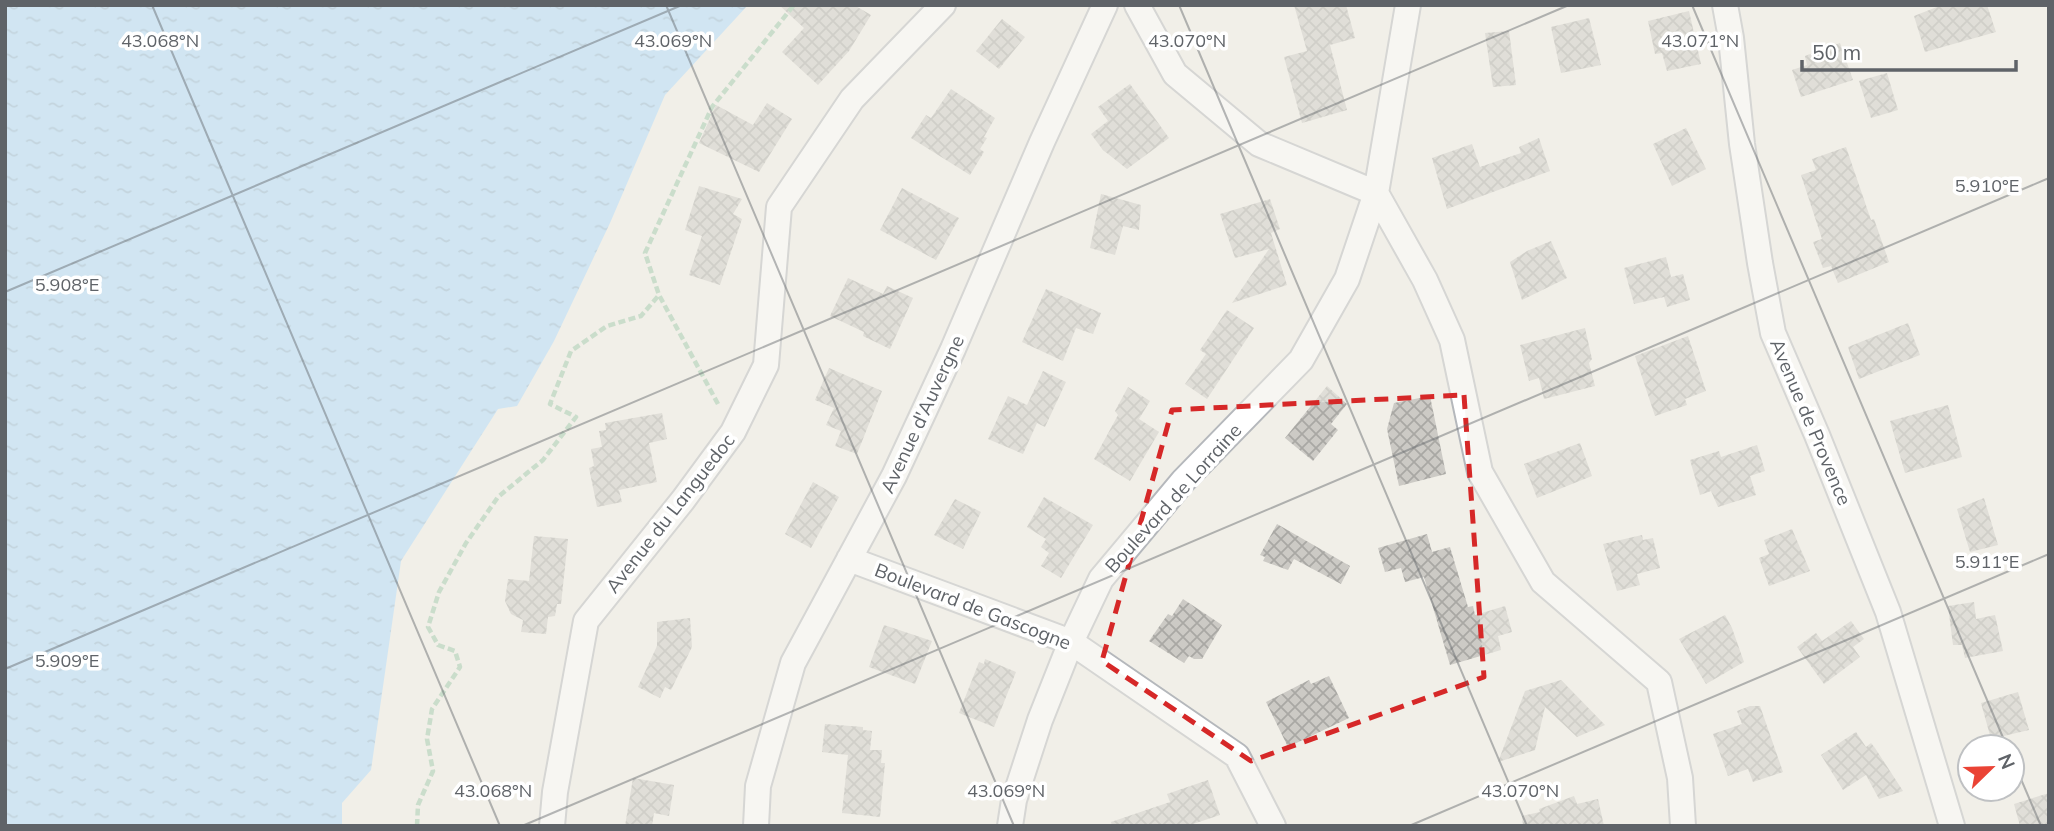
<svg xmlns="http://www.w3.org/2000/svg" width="2054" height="831" font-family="Mulish,sans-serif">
<defs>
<pattern id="water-ripples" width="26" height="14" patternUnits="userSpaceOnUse" patternTransform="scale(1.75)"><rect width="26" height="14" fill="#aadaff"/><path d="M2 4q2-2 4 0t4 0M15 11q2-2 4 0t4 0" fill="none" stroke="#8eb4d2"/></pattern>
<pattern id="building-cross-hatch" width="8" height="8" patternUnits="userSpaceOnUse" patternTransform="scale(1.75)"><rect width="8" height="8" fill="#cccac5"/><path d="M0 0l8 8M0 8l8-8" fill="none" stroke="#a9a8a4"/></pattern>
</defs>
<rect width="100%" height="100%" fill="#f1efe8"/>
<!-- water -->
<path fill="url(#water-ripples)" d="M5,5H748L665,95L610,223L554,341L517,406L498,409L401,561L371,770L342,803V826H5Z"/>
<!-- building -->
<path fill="url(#building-cross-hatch)" d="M779,5H854L871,15L849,51L818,85L782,52L804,28Z
M1294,5H1346L1355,38L1330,45L1347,110L1302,123L1284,57L1307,51Z
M1942,5H1987L1996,32L1925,52L1914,16Z
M1689,11L1701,64L1667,71L1662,53L1655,54L1648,21Z
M1589,18L1601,65L1561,73L1551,27Z
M1002,19L1025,37L999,69L976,51Z
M1509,31L1516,85L1493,87L1485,33Z
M1840,43L1853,80L1801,97L1792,70L1807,65L1805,56Z
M1887,73L1898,110L1871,118L1859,81Z
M1130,84L1169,138L1127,169L1103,150L1091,134L1108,121L1098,107Z
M951,89L995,118L984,137L987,138L980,149L984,152L970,175L911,138L926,115L931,118Z
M767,103L792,119L759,172L699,143L716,105L753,125Z
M1686,128L1706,169L1672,186L1653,144Z
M1539,138L1550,171L1447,209L1432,158L1472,144L1480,167L1521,153L1519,147Z
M1846,147L1871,220L1874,219L1889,262L1838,283L1831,266L1823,268L1813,242L1822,239L1801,175L1816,170L1812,159Z
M699,186L742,199L733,214L742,219L720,285L689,275L702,236L685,230Z
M902,188L959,218L936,260L880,230Z
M1101,194L1141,205L1139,230L1123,226L1115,255L1090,248Z
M1270,199L1280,229L1271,233L1287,285L1232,303L1269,249L1235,258L1220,214Z
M1551,241L1567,278L1522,300L1510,262L1527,251Z
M1666,257L1671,277L1683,274L1690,300L1667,307L1664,297L1634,304L1624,268Z
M848,278L883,294L887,286L913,298L890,349L863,336L864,332L830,316Z
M1046,289L1101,313L1093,334L1076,328L1063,361L1022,342Z
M1227,310L1254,328L1207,399L1185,384L1206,354L1200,350Z
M1908,323L1920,355L1859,379L1848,347Z
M1585,328L1592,359L1589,363L1595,386L1544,399L1539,378L1529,381L1520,345Z
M1688,336L1706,391L1685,399L1687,405L1655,416L1635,356Z
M829,368L882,391L857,454L835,446L841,431L826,425L834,408L815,400Z
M1043,371L1066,382L1045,427L1037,423L1023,454L988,439L1008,396L1027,405Z
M1327,386L1347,404L1331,424L1338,430L1313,461L1285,438Z
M1128,387L1150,401L1139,419L1159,432L1130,481L1094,459L1118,415L1115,411Z
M1430,396L1446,474L1399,486L1387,429L1394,403Z
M1948,405L1962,457L1905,473L1890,421Z
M662,413L667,439L649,443L657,482L619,490L622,502L597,507L589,468L594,466L591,449L602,447L599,431L606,430L605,423Z
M1580,443L1592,476L1537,498L1524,464Z
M1757,445L1765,471L1750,476L1756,495L1718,507L1711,491L1700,495L1690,460L1719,451L1721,457Z
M813,482L839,497L811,548L785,534Z
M1044,497L1093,525L1061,578L1041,566L1049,553L1041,547L1046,539L1027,527Z
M1984,498L1998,545L1970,552L1957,509Z
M955,499L981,512L963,549L934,535Z
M1277,524L1350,566L1341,584L1294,559L1288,570L1263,561L1265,557L1260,555Z
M1792,529L1810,571L1769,586L1759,558L1769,554L1764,540Z
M1427,534L1432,552L1450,547L1468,607L1473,606L1475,615L1505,606L1512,632L1498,636L1501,650L1450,665L1424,577L1405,582L1401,568L1385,572L1378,548Z
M1642,535L1643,540L1653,538L1660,568L1637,574L1640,585L1617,591L1603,544Z
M534,536L568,539L561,604H557L555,616L548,617L546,634L521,632L523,620L511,614L505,601L508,579L529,581Z
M1183,599L1222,625L1202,659H1194L1189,656L1184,663L1149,641L1168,614L1172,616Z
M1974,602L1976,619L1995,615L2003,651L1965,658L1962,645H1953L1948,606Z
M1725,615L1732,628L1744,662L1706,684L1679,639Z
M690,618L692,647L671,690L665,687L660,698L638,687L657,646V622Z
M1851,621L1864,639L1853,647L1860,657L1824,684L1797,647L1816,633L1822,641Z
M884,625L932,641L915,684L869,667Z
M985,659L1016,672L994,727L959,713L979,662L984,664Z
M1329,676L1349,718L1288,747L1266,702L1309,680L1311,684Z
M1561,680L1605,725L1577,737L1545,707L1535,750L1498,762L1525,691Z
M2018,692L2029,730L1991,739L1981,703Z
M1750,706H1760L1783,772L1753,782L1748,769L1728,776L1713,734L1742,724L1737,711Z
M825,724L863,727V730L872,731L870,750H882L881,763H885L880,817L842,813L848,755L822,752Z
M1856,732L1866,747L1871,743L1875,748L1903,791L1879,799L1866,775L1843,790L1821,755Z
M633,778L674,785L669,816L654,813L652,826H625Z
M1208,780L1220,815L1187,826H1112L1111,822L1170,802L1167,794Z
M2049,793V826H2020L2014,804Z
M1574,796L1577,804L1598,799L1604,826H1523L1522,816L1540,812L1539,809Z"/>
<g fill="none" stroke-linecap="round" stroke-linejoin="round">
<!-- minor casing -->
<g stroke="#b5b8bc" stroke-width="28">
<path id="minor" d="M1408,5L1376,193L1425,280L1452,340L1480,472L1543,582L1659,682L1680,778L1683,826
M1725,5L1731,38L1742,144L1760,263L1773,333L1817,435L1888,612L1952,826
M849,559L1071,642L1237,756L1273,826
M552,826L555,792L586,621L683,500L733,432L766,365L779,207L852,99L943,5
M756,826L758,786L793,663L894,476L953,349L1042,142L1105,5
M1010,826L1014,800L1040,720L1071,642L1101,579L1183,481L1301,360L1347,279L1376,193L1259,144L1175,74L1137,5"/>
</g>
<!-- path -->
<path stroke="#9cc7a9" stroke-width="4.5" stroke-dasharray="7 3.5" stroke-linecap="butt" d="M718,404L659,295L645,253L712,107L794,5
M417,826L418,805L433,771L427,739L432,709L460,667L455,651L438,645L428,627L439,592L466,543L498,497L543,460L576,417L550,404L571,351L607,326L641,316L659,295"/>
<!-- minor -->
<use href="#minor" stroke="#fff" stroke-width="24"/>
</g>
<!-- marked area -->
<path d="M0 0H2054V831H0ZM1464,395L1484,677L1251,761L1102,661L1172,410Z" fill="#f1efe8" fill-opacity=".55" fill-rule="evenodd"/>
<path fill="none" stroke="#d62828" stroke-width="5" stroke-dasharray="14 9" stroke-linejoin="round" d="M1464,395L1484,677L1251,761L1102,661L1172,410Z"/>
<!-- ticks -->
<path fill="none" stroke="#5f6368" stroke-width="2" stroke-opacity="0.45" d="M152,5L500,826M666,5L1014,826M1179,5L1527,826M1692,5L2007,747M5,292L682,5M5,669L1569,5M2012,758L2041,826M522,826L2049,178M1409,826L2049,554"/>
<g text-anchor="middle" stroke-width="7" stroke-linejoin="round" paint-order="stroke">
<!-- street labels -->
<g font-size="19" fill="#5f6368" stroke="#fff">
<text transform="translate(922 414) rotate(-65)" y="7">Avenue d'Auvergne</text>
<text transform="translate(1811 422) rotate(67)" y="7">Avenue de Provence</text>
<text transform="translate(1173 498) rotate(-48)" y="7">Boulevard de Lorraine</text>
<text transform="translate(670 513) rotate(-52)" y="7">Avenue du Languedoc</text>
<text transform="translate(973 606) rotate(21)" y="7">Boulevard de Gascogne</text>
</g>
</g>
<g font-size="18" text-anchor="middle" fill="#5f6368" stroke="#fff" stroke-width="7" stroke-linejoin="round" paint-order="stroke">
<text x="160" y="47">43.068°N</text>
<text x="673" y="47">43.069°N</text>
<text x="1187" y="47">43.070°N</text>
<text x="1700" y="47">43.071°N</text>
<text x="1987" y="192">5.910°E</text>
<text x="67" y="291">5.908°E</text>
<text x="1987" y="568">5.911°E</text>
<text x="67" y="667">5.909°E</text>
<text x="493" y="797">43.068°N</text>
<text x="1006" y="797">43.069°N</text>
<text x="1520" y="797">43.070°N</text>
</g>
<!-- border -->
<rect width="2054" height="831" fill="none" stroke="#5f6368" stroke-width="14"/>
<!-- north arrow -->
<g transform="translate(1991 768) rotate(67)"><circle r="33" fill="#ffffff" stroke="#bfc1c3" stroke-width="2"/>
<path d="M0-5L12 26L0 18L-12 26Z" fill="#ea4335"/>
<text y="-10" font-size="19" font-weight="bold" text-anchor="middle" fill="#5f6368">N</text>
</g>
<!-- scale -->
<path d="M1802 60v10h214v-10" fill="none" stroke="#5f6368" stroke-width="3.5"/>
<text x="1812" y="60" font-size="21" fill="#5f6368" stroke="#ffffff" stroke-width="5" paint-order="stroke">50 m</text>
</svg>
